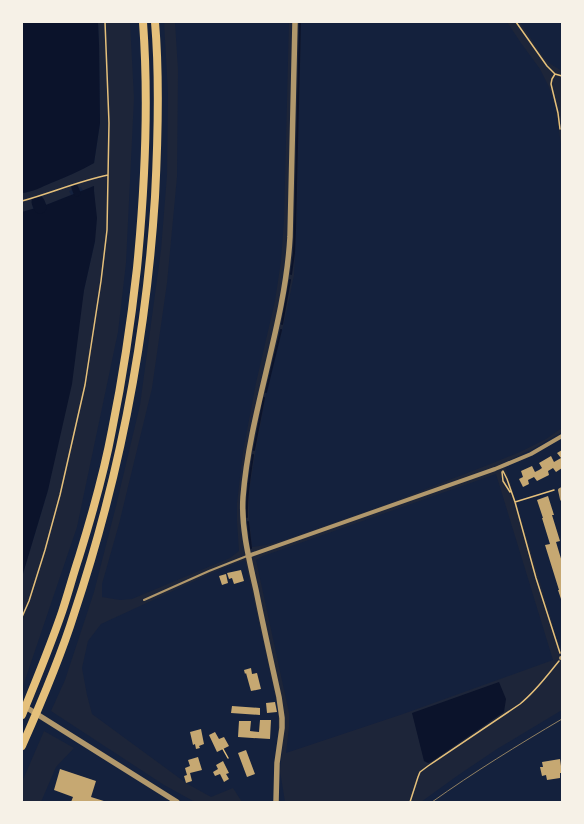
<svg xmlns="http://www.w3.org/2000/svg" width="584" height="824" font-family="Lora,serif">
<rect width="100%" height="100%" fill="#14213d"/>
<!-- green -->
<path fill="#1d2539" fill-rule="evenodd" d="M98,22H130L134,98L126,263L118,332L77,527L22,689V577L48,490L84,290L95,241L94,186L83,191L81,187L69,191L71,195L46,205L44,200L32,204L33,209L22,212V193L29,192L72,174L94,163L100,123L99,45Z
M164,22H175L178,70L177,177L167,283L152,388L119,524L102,584V597L120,600L132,599L230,558L239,551L237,521V503L243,452L256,383L275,301L281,261L284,220L289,22H301L297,217L294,275L285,319L268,383L255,455L250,486L249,501V517L252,547L266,545L287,539L390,503L493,463L520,452L546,439L562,428V432L533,449L504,463L508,475L561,652L562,710L497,749L457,776L421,802H285L280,771L282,750L276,748L278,739V709L245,560L214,572L101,624L88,641L82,668L87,695L92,714L186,783L211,797L233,788L242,802H195L164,785L51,711L65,680L94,592L116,506L140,405L161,250L167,175L168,93ZM496,474L553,660L403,714L286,753L289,727V713L256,560L263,556Z
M507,22H520L544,58L552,65L562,71V151L555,106L549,87L540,69L521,43Z
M44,731L74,748L56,767L41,802H22V782Z"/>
<!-- water -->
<path fill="#0b132b" d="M22,22H98L99,45L100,123L94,163C80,171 66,177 51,183C42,187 32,192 22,193Z
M94,186V191L97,218L95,241L84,290L72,384L48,490L22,577V212L46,205Z
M499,682L506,699L504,712L431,762L428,763L424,761L412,713Z"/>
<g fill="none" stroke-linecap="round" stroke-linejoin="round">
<!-- stream -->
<path stroke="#0b132b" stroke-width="2" d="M291,274L294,253L295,230L300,22
M282,324L290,280
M266,392L281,330
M254,450L264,398
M247,517C246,496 250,476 253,455
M248,522L251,548"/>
<!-- canal -->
<path stroke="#0b132b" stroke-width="7" d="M75,188L77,193"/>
<!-- river -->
<path stroke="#0b132b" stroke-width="13" d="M38,202L40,207"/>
</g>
<!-- building -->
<path fill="#c6a872" d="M562,450V468L556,472L553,468L548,471L549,475L537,481L534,477L528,480L529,484L523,487L519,479L523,477L521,471L532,466L535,472L539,470L542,468L539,463L551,456L554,462L561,458L557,453Z
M548,496L554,515H552L560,541L556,542L562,562V602L558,590H559L545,545L550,544L542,518H543L537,500Z
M241,570L244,581L234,584L232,578L229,579L227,573Z
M226,574L228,583L222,585L219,576Z
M251,668L252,674L257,673L261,689L251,691L246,673L245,674L244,670Z
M275,702L277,712L267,713L266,703Z
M232,706L260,708V715L231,713Z
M260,720H271L270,739L238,737L239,721H251L250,731L259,732Z
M201,729L204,744L199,746L200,748L196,749L195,744L193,745L190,732Z
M215,732L219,739L224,737L229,746L217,752L209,735Z
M246,750L255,774L247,777L238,753Z
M198,757L202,770L190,773L192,781L186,783L184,776L187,775L185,768L190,766L188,760Z
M560,759L562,773H560V778L547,780L546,775L542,776L540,767H543L542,762Z
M223,761L229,773L226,774L229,779L224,782L220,774L215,776L213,772L218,769L216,765Z
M60,769L96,781L91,797L107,802H71L73,797L54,790Z"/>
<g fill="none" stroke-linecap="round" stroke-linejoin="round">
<!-- path -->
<path stroke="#e5c07b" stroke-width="1.5" d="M516,22L547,66L555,74L562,76
M555,74L552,79L551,84L558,113L560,129
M22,201C51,193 79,181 108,175
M503,471L507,479L515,502L536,578L560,653
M502,472L503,481L510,492
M515,502L554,490
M22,617L29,601L45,550L60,495L85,385L101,281L107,230L109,123L105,22
M223,749L228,758
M410,802L418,777L420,772L428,766L520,704C536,691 546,677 559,661"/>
<!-- service -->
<path stroke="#b1986c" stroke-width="2" d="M144,600L209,571L247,556"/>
<!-- minor -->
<path stroke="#b1986c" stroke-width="4" d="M562,489L560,490L562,499
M248,556L495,469L531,454L562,436
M561,658H562"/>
<!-- tertiary -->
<path stroke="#b1986c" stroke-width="5.5" d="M24,706L177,802
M276,802L277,763L282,728V718L279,697C271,661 263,625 256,590C249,559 241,528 243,497C250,409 285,325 290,237L295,22"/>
<!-- motorway -->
<path stroke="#e5c07b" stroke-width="8" d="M22,715C36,681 50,647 62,612C68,594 73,575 79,557C92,515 104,473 112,430C123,376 131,322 137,268C145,186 149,104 143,22
M22,746C41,703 60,659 74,614C119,479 146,340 155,197C158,139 160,80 155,22"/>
<!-- tram -->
<path stroke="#918062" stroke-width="1" d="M432,802C474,772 518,745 562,719"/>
</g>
<!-- border -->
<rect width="584" height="824" fill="none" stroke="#f6f1e7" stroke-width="46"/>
</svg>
